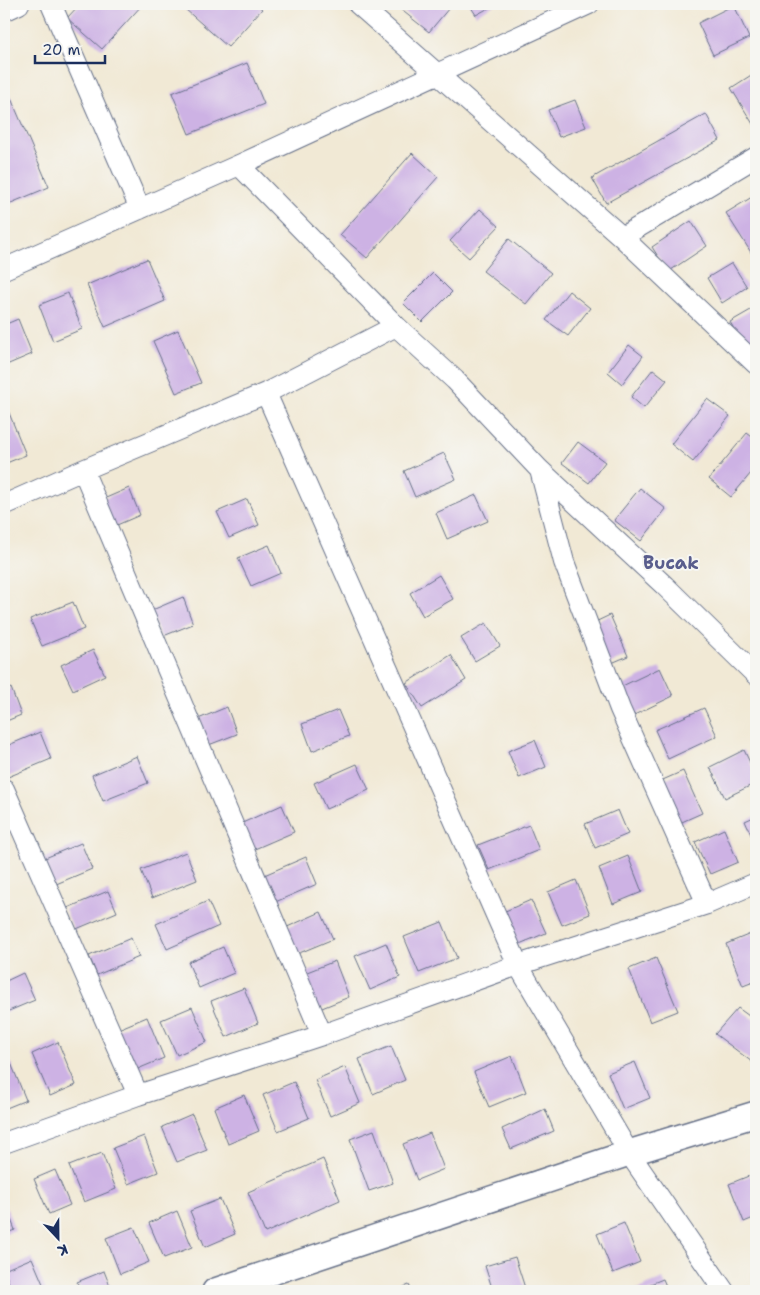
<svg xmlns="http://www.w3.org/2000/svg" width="760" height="1295" font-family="'Shantell Sans',sans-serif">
<rect width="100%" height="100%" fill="#f6f6f2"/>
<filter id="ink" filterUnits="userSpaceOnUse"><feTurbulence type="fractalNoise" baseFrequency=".02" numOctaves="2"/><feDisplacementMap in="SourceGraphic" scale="10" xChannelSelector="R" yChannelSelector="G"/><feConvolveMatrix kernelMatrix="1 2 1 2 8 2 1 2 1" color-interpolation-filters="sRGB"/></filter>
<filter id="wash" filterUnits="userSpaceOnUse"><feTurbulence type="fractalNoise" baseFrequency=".0096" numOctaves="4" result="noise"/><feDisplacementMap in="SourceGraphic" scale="20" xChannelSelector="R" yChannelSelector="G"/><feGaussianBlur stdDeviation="1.12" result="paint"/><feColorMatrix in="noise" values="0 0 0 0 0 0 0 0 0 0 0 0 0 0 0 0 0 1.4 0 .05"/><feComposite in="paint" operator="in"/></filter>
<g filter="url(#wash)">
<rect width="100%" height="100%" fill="#f1e9d5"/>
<g id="blocks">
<!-- building -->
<path fill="#cdb2e4" d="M80,4H143L102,49L67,18Z
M190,4H256L262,9L228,47L185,9Z
M394,4H444L449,8L429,32Z
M469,4H496L476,15Z
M734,5L749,38L713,55L698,23Z
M247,63L264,104L189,134L172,93Z
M756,72V129L731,88Z
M4,82L49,187L4,206Z
M575,100L586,127L559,137L548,110Z
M706,114L720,140L606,203L592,178Z
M412,153L438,177L367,258L340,235Z
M752,197L756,205V251L752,254L726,213Z
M480,209L499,226L469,258L450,241Z
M691,221L707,246L668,272L652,247Z
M509,239L551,273L526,304L483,271Z
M147,259L165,301L105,327L87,285Z
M732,263L747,287L722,303L707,278Z
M433,273L452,292L422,322L403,303Z
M569,291L590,308L568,336L546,320Z
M68,293L82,329L53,341L39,305Z
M756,307V346L747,351L730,322Z
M18,319L32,354L4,366V325Z
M178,330L201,383L176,393L153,341Z
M629,345L643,356L622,384L608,372Z
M653,369L667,380L644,408L631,397Z
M707,399L730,416L693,462L671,444Z
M7,408L26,455L4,464V410Z
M747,433L756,440V467L731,497L709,479Z
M578,442L605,462L589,483L562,463Z
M444,453L456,479L415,497L404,471Z
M129,488L140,515L110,528L99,501Z
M640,488L666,509L641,541L614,520Z
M476,495L488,521L447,539L436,513Z
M247,499L259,525L229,538L217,512Z
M269,545L281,573L251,586L238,558Z
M439,575L453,599L423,616L410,593Z
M183,597L193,624L161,637L150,611Z
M73,602L84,629L42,646L30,619Z
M610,615L628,656L607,665L589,625Z
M486,623L500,646L475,661L461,638Z
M93,650L105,675L73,690L61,665Z
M451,655L466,680L422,708L406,683Z
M660,668L673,696L630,717L616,689Z
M11,688L21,715L4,722V691Z
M227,707L237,734L201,748L191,722Z
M704,708L717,736L668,759L655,730Z
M338,710L349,736L312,751L302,724Z
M40,732L51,759L8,777L4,767V747Z
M535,740L546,767L519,778L508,751Z
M744,750L756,775V783L725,798L710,767Z
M137,756L148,783L103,801L92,775Z
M357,764L369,790L326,809L314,783Z
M683,771L702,813L675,825L656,783Z
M282,805L294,832L250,851L238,825Z
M618,810L628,834L595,848L585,824Z
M756,816V846L745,821Z
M529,825L539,850L489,870L478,845Z
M724,829L738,862L710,874L695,842Z
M81,843L92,869L49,887L38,861Z
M186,852L197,880L152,898L141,870Z
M628,856L642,892L613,904L599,868Z
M306,857L317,884L273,903L262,876Z
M576,880L590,914L562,925L548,892Z
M108,891L117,912L74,930L65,909Z
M531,900L546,933L517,945L503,912Z
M208,901L219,926L167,949L156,924Z
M321,912L333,939L297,954L285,928Z
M442,922L457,958L419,973L404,937Z
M753,933L756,942V981L743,986L726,944Z
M131,938L139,957L97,975L89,956Z
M386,943L400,977L370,990L355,956Z
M223,947L234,973L199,988L188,962Z
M656,958L678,1011L650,1022L629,969Z
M335,961L349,997L317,1010L302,974Z
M23,973L35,1000L4,1013V982Z
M244,988L258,1023L226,1037L211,1001Z
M192,1007L207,1042L177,1055L161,1020Z
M738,1008L756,1021V1065L715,1034Z
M147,1017L164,1058L133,1071L116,1030Z
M58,1042L76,1085L50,1096L32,1054Z
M4,1046L26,1100L4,1109Z
M391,1046L405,1080L373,1094L359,1059Z
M512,1056L526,1092L489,1107L474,1072Z
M635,1062L650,1098L623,1109L608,1073Z
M345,1067L360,1103L330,1116L315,1080Z
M294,1082L309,1118L278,1131L263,1095Z
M244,1095L259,1131L228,1144L214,1108Z
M545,1109L554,1131L511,1149L502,1129Z
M192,1114L207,1150L177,1162L162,1127Z
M374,1130L393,1183L369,1191L350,1139Z
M430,1133L444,1169L417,1180L403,1144Z
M144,1136L158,1172L128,1184L113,1148Z
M102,1153L116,1189L84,1202L69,1166Z
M323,1159L340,1200L265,1233L248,1192Z
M55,1170L70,1205L49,1214L34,1179Z
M756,1173V1217L744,1222L729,1184Z
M220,1199L235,1234L205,1247L190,1211Z
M4,1201L15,1230L4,1234Z
M177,1211L192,1247L164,1258L149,1223Z
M624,1223L640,1262L613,1273L597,1234Z
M134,1227L149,1262L120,1274L106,1238Z
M515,1257L526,1291H493L485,1266Z
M32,1258L46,1291H12L4,1270Z
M104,1271L112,1291H81L77,1282Z
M663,1279L668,1291H633Z
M409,1285L412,1291H394Z"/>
</g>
</g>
<g filter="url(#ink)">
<use href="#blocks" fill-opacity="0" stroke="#667088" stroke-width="1"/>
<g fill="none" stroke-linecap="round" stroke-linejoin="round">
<!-- minor casing -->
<g stroke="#667088" stroke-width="22">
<path id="minor" d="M51,4L140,209
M358,4L622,237L756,364
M4,11L19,4
M239,165L396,326L455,380L539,469L665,586L756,675
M622,237L756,157
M4,269L239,165L589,4
M266,393L518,965L629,1153L724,1291
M83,470L322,1035
M540,470L564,562L620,709L707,904
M4,505L83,470L266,393L396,326
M4,789L138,1095
M4,1143L138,1095L322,1035L518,965L707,904L756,883"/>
</g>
<!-- tertiary casing -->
<g stroke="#667088" stroke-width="28">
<path id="tertiary" d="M215,1291L629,1153L756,1114"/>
</g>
<!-- minor -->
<use href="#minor" stroke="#fff" stroke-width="20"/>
<!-- tertiary -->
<use href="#tertiary" stroke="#fff" stroke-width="25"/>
</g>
</g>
<g text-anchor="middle" stroke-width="4" stroke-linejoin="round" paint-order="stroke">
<!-- district labels -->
<g font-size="18" font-weight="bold" fill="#595d8d" stroke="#f6f6f2">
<text x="671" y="569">Bucak</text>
</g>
</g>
<!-- margin -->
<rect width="760" height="1295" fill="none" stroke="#f6f6f2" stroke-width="20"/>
<!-- north arrow -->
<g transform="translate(58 1238) rotate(158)" stroke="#f6f6f2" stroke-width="4" paint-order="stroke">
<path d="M0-4L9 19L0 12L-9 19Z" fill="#1b2f5e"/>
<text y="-8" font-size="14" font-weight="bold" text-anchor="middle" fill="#1b2f5e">K</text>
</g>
<!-- scale -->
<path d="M35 55v8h70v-8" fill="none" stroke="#1b2f5e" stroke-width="2.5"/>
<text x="42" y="55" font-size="15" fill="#1b2f5e" stroke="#f6f6f2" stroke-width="4" paint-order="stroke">20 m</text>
</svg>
